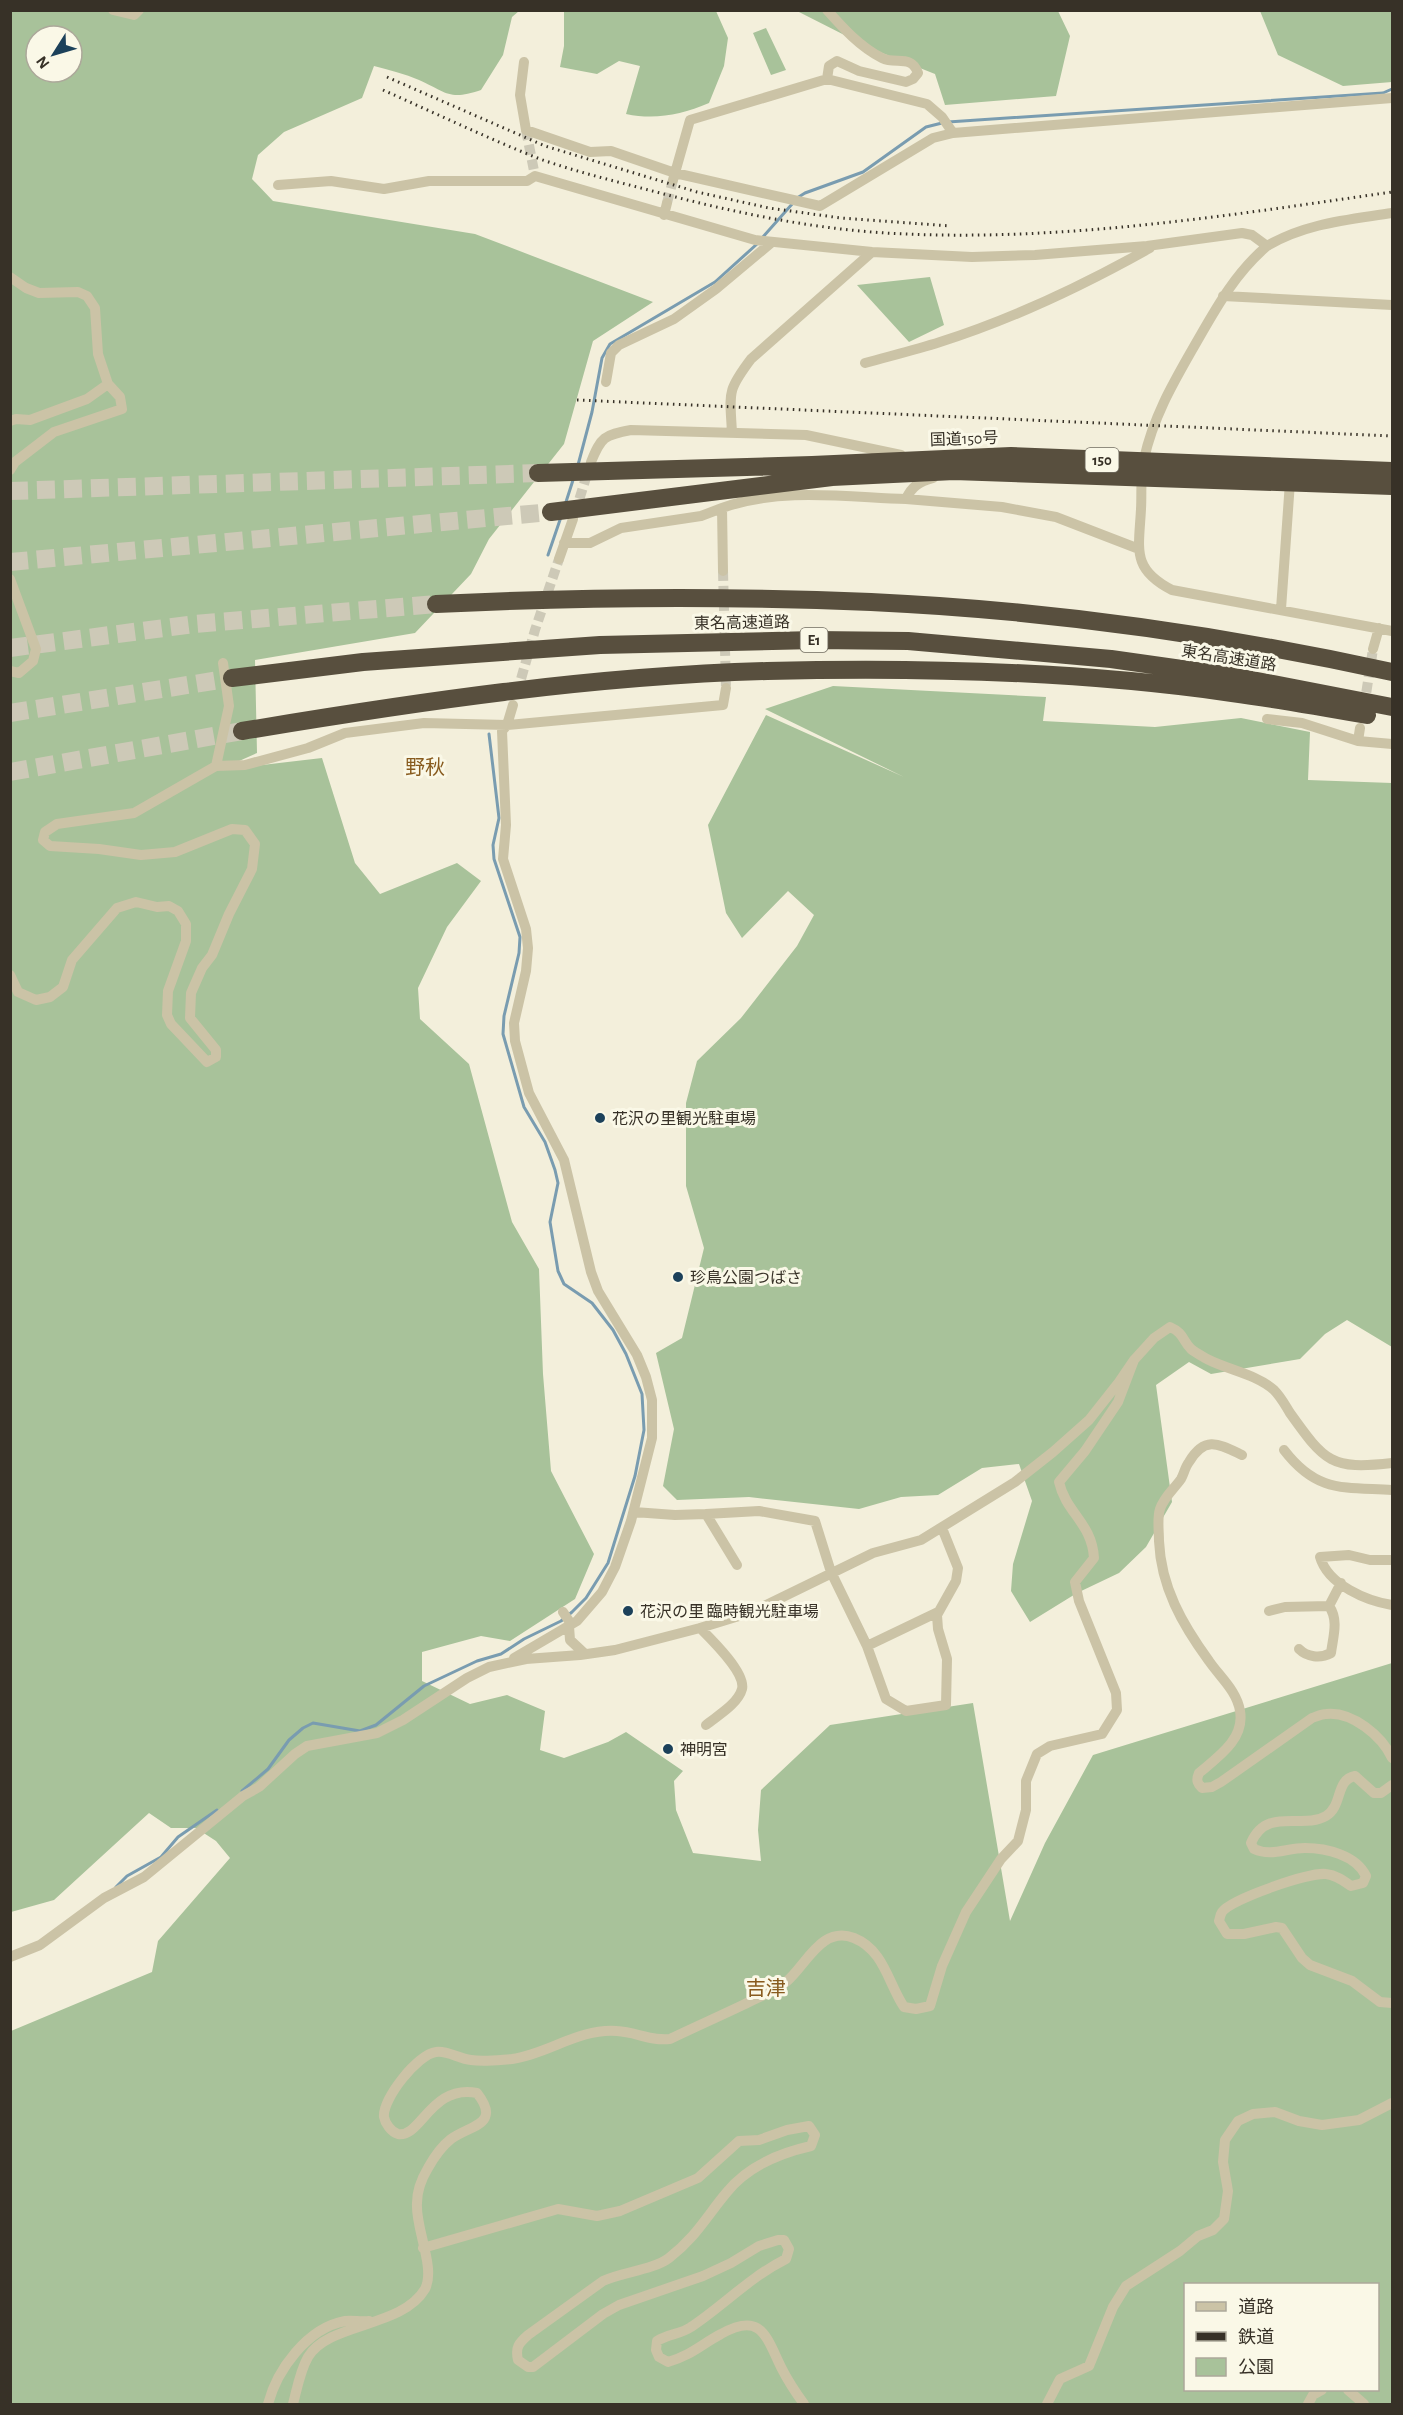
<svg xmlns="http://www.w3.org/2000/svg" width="1403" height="2415" font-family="'Alegreya Sans','Noto Sans JP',sans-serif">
<rect width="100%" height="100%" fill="#f3efdb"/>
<!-- green -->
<path fill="#a8c29a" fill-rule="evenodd" d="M11,11H519L512,17L503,55L481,90C449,101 446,92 419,80C405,74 389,70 374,66L362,98L284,132L258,155L252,179L273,201L475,234L653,302L593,341L564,444L489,539L471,574L415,633L255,660L257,753L219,770L322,758L355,863L380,894L457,863L481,881L447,927L418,988L420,1019L469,1064L512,1222L539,1269L543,1374L551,1471L594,1554L575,1599L510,1641L481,1636L422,1652V1681L470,1704L507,1695L545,1711L540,1750L564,1758L608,1742L626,1732L683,1771L674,1781L676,1810L693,1853L761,1861L758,1830L761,1790L830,1725L973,1703L1010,1921L1045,1843L1093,1755L1392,1663V2404H11V2031L152,1972L158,1941L230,1858L216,1841L196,1828H171L149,1813L54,1900L11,1912ZM36,36H72V72H36ZM1186,2284H1378V2390H1186Z
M564,11H716L728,38L724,66L709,103C681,115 655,120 626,114L640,66L619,61L597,74L560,67L564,46Z
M797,11H1058L1070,36L1056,96L945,105L935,74L872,49Z
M1260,11H1392V82L1343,86L1278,55Z
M766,28L786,70L771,75L753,33Z
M930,277L944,325L909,342L857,285Z
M833,686L1046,697L1043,721L1155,727L1241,718L1310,732L1308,780L1392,783V1347L1347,1320L1325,1334L1300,1359L1211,1374L1189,1362L1156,1385L1172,1502L1146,1547L1119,1573L1077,1593L1030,1622L1011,1591L1013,1564L1032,1501L1019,1464L982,1468L938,1495L901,1497L859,1509L749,1497L677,1500L663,1486L674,1429L656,1353L682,1338L704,1248L686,1186V1103L697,1061L741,1018L797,946L814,915L788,891L742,938L726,913L708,825L766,715L904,777L765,709Z"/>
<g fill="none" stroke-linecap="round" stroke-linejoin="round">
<!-- stream -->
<path stroke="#799cb0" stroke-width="3" d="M948,122L1383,93L1392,89
M797,198L805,193L863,172L926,127L942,123
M762,238L793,203
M578,465L592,412L602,358L610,344L715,282L757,244
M565,505L574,477
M548,555L561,517
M242,1791L268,1769L289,1740L303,1728L313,1723L360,1731L376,1725L424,1686L477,1661L501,1654L524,1639L561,1621L572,1612L586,1598L608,1563L635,1476L644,1430L642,1394L626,1354L613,1330L592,1303L564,1284L558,1271L550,1222L558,1183L555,1170L545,1142L524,1107L503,1034L504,1016L519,953L520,937L494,859L493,845L499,818L489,734
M116,1887L127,1876L161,1857L178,1837L217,1810"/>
<!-- street-tunnel -->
<path stroke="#cdc9b7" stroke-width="10" stroke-dasharray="10 5" stroke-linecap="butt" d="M526,130L535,176
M667,203L673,180
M575,513L589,468
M723,571L726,688
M517,693L535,630L559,559
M1364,707L1373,649"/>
<!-- highway-tunnel -->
<path stroke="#cdc9b7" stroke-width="18" stroke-dasharray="18 9" stroke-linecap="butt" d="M10,491L538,473
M10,562L551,512
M10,648L195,624L436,604
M10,713L232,678
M10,772L242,731"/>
<!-- street -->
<path stroke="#cbc3a6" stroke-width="10" d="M113,10L134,15L139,10
M827,10C843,28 860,47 882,58C896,65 911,54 918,73L913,79L906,82L859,71L837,61L829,66L827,79
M524,62L520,95L526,130L590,152L611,151L675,173L820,206L933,138L953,133
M673,180L690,120L827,79L927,104L942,117L953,133L1392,98
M278,185L331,181L384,189L429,181H527L535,176L755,240L872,252L972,257L1035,255L1147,246L1242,233L1252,235L1267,246C1306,223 1348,220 1392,213
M664,215L667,203
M1267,246C1233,275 1214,312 1192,350C1172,385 1153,418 1144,459C1140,474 1142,493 1141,509C1139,549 1131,569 1172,590L1392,631
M10,277L26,288L39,293L78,292L87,296L95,308L98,354L108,384L87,399L30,420L16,419L10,421
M1223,296L1392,305
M865,363C890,356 915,350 940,342C1013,319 1084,285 1150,248
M606,382L611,353L619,345L674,319L716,289L771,243
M732,433C730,393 726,392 751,359L872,252
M591,462C601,437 604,435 631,430L806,435L901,455
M10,470L15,462L54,432L122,409L120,397L108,384
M906,499L1002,507L1056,517L1139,549
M564,543H590L621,528L701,516L722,508
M559,559L573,519
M723,571L722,508C780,487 846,497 906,499C912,486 919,482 933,478
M10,579L36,649L33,661L19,673L10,671
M1281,609L1290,482
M1373,649L1379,628
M223,663L229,706L216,766L245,765L308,748L345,733L424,723L507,725L513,705
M1267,719L1302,723L1358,741L1392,744
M1358,741L1360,728
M10,975L18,992L36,1000L50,997L63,987L72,960L117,908L136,902L157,907L169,906L178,911L186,924V941L168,991L167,1015L171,1024L207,1062L216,1057V1050L190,1018L191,993L202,968L212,955L229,914L252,869L255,844L245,830L232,829L175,852L141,855L99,849L50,846L43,840L45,832L57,824L134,813L216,766
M1284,1450C1317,1493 1343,1487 1392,1490
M1242,1455C1219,1444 1205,1435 1189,1462C1185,1467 1184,1474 1181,1479C1174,1489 1164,1497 1160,1509C1157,1518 1159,1531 1159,1541C1161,1587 1182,1624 1209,1661C1220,1677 1237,1691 1240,1711C1245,1739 1218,1757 1199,1773C1196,1780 1197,1783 1202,1788L1212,1787L1221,1782L1312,1718C1316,1717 1321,1714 1326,1714C1352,1711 1382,1736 1392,1758
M634,1512L675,1515L706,1514L737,1565
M706,1514L759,1511L815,1521L831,1572L867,1646L886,1699L906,1711L946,1705L947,1659L938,1629L937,1615L956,1581L958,1568L942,1528
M1392,1560H1370L1349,1555L1320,1557C1328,1585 1367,1601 1392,1605
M1269,1611L1285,1607L1329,1606L1341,1583
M563,1612L571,1624
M569,1626L570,1640L585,1654
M700,1628C711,1639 746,1673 742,1689C738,1704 717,1716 706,1725
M867,1646L938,1612
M1299,1649C1307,1657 1320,1659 1331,1653C1333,1637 1339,1620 1329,1606
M514,1658L577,1621L602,1592L615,1567L631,1521L652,1438V1400L646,1377L637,1355L598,1291L591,1272L564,1160L529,1093L515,1041L514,1023L526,971L528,948L526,929L503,859L506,825L502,731L507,725L723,705L726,688
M1392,1785L1381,1793H1374L1355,1776C1335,1780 1343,1806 1326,1816C1303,1830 1267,1806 1251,1843L1254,1849C1272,1857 1286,1848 1305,1848C1326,1848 1356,1855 1366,1876L1363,1883L1351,1886C1344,1881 1336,1875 1326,1874C1310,1872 1231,1899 1222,1912C1220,1915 1220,1918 1219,1921L1227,1934H1244L1276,1927L1282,1928L1302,1958L1310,1965L1352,1981L1380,2002L1392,2003
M10,1957L40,1945L104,1898L144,1877L243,1796L259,1787L295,1754L307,1746L377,1733L403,1720L467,1678L489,1667L526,1659L580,1655L615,1650L700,1628L752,1612L873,1553L921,1540L1015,1482L1053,1452L1089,1420L1119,1382L1134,1360L1154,1338L1170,1327C1184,1333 1182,1340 1191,1349C1196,1353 1202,1356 1207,1359C1228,1370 1256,1374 1274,1390C1281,1397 1285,1405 1290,1413C1325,1462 1331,1470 1392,1463
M423,2248L558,2209L597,2216L620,2211L698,2178L739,2141L759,2140L787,2130L809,2126L815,2135L811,2146C780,2153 748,2166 727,2192C706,2217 696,2237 669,2258C653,2270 622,2272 603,2281L528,2335C519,2343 515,2347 518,2360L528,2367H533L603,2314L619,2305L703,2276L731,2263L759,2246L778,2240H784L789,2249L786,2259C750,2277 724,2305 691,2327C681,2334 668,2334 657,2341L656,2350L659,2357L668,2362C690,2356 702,2344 721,2334C762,2311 766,2337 782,2369C788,2381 796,2393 804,2404
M1348,2390L1364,2404
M268,2404C277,2370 307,2328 345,2321C353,2320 361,2322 369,2321
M293,2404C297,2389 300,2371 308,2357C329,2322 402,2328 425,2289C436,2268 415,2228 417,2203C417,2192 422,2178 428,2168C433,2159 442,2146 451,2139C470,2125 502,2125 477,2093C431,2084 421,2138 398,2134C391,2132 385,2123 384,2117C382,2099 418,2054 436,2052C447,2050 459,2059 471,2060C484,2062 498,2060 512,2059C548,2054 579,2028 617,2031C636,2032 649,2041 670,2039C695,2027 720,2016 745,2004C758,1997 774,1992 786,1982C806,1966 821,1925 854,1938C884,1950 888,1983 904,2007L916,2009L930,2006L942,1966L966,1912L1001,1859L1018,1841L1026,1810V1781L1037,1754L1050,1746L1102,1734L1117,1710L1116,1693L1079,1601L1075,1582L1094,1558C1092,1523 1066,1513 1059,1482L1085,1451L1118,1402L1134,1360
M1047,2404L1060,2379L1089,2366L1113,2307L1126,2286L1180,2251L1198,2236L1213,2230L1224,2219L1228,2191L1223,2162L1225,2140L1238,2121L1253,2114L1275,2112L1299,2121L1322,2125L1359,2120L1392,2103
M1308,2404L1313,2395L1322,2390"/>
<!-- highway -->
<path stroke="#584f3e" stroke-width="18" d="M538,473L812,465L1011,456L1392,471
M551,512L832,477L954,471L1392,486
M436,604C581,597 726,596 871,602C1046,610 1222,635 1392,672
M232,678L363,662L600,645L815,640L908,641L1111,659L1231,676L1392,707
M242,731C416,702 591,676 767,671C922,667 1079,671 1232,693C1277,699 1322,707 1367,715"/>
<!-- rail -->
<path stroke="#373127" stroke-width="3" stroke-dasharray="1.5 4.5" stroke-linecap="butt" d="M387,77L545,146L697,192L769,208L841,218L951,226
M383,90C435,113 487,138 540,159C574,171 610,180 645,189C730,212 819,231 906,234C1070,241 1231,215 1392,192
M577,400L1392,436"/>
</g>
<!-- markers -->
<g fill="#1c415a" stroke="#faf8e7" stroke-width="2">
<circle cx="600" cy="1118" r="6"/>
<circle cx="678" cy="1277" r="6"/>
<circle cx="628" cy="1611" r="6"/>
<circle cx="668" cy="1749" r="6"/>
</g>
<g text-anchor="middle" stroke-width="6" stroke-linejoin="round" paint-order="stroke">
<!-- shield labels -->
<g fill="#faf8e7" stroke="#726d61" stroke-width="1.5">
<rect x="1085.5" y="448" width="33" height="24" rx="4.5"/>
<rect x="800.5" y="628" width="27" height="24" rx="4.5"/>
</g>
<g font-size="15" font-weight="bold" fill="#373127">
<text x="1102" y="465">150</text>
<text x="814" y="645">E1</text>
</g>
<!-- street labels -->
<g font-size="16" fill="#373127" stroke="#faf8e7">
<text transform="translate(964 438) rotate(-2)" y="6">国道150号</text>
<text transform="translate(742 622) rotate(-1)" y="6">東名高速道路</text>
<text transform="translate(1229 657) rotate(9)" y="6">東名高速道路</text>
</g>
<!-- poi labels -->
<g font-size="16" fill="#373127" stroke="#faf8e7" text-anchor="start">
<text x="612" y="1124">花沢の里観光駐車場</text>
<text x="690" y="1283">珍鳥公園つばさ</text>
<text x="640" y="1617">花沢の里 臨時観光駐車場</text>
<text x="680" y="1755">神明宮</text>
</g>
<!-- quarter labels -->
<g font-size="20" fill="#885b1e" stroke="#faf8e7">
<text x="425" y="774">野秋</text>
<text x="766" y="1995">吉津</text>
</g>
</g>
<!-- border -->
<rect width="1403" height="2415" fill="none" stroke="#373127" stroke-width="24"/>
<!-- legend -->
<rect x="1184" y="2283" width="195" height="108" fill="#faf8e7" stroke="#aca89a" stroke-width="1.5"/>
<rect x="1196" y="2302" width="30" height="9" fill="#cbc3a6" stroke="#aca89a" stroke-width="1.5"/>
<text x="1238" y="2313" font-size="18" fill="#373127">道路</text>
<rect x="1196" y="2332" width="30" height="9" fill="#373127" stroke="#aca89a" stroke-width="1.5"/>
<text x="1238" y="2343" font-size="18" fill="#373127">鉄道</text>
<rect x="1196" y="2358" width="30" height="18" fill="#a8c29a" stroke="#aca89a" stroke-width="1.5"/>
<text x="1238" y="2373" font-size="18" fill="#373127">公園</text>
<!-- north arrow -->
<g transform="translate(54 54) rotate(233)"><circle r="28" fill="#faf8e7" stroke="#aca89a" stroke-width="1.5"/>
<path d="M0-4.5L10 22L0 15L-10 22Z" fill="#1c415a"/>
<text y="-9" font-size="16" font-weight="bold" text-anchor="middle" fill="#373127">N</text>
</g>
</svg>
